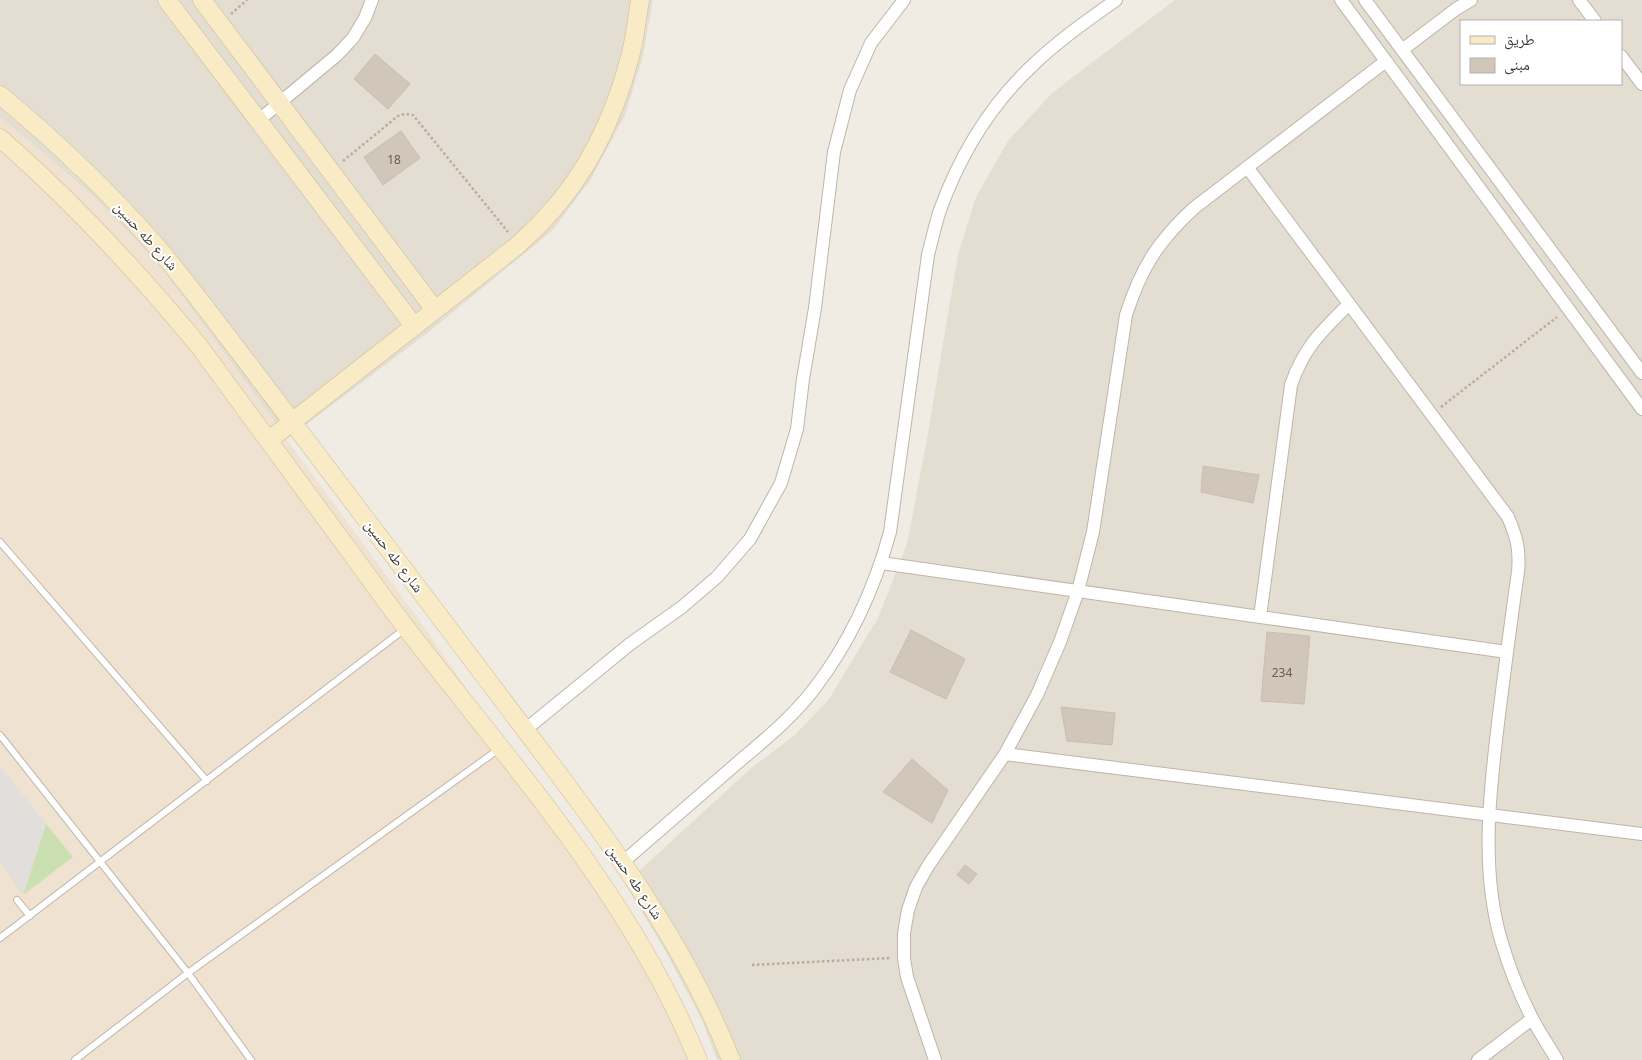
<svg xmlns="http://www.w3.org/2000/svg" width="1642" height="1060" font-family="'Noto Sans','Noto Naskh Arabic',sans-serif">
<rect width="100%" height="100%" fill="#f0ece3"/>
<!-- residential -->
<path fill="#e3ddd2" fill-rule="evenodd" d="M0,0H653L643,56L625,115L591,179L553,230L430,331L287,439L159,265L97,200L64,171L0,117Z
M1175,0H1642V1060H717L702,1020L662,945L625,884L750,769L795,735L829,699L878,618L907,544L927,439L958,255L976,197L1008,141L1052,93ZM1461,21H1621V84H1461Z"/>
<!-- commercial -->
<path fill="#f0e2d0" d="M0,117L64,171L97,200L159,265L417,617L507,747L705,1060H0Z"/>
<!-- green -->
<path fill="#cbe0b0" d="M46,824L73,857L23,895Z"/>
<!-- parking -->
<path fill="#e1dedb" d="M0,766L46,824L23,895L0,863Z"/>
<!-- building -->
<path fill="#d0c7ba" stroke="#cabeae" d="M375,54L410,84L388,109L354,79Z
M401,131L420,158L383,185L364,157Z
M1203,466L1259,475L1253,503L1201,492Z
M911,630L965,659L946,699L890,672Z
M1267,632L1310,636L1304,704L1261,701Z
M1061,707L1115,713L1112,745L1067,741Z
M912,759L948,790L932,823L883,792Z
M965,865L977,874L969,884L957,875Z"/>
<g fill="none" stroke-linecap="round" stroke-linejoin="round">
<!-- lane casing -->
<g stroke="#bdb6aa" stroke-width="8">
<path id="lane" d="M0,542L207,781
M0,735L188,973L251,1060
M17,900L30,916
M0,938L406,628
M75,1060L188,973L499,749"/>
</g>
<!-- street casing -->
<g stroke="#bdb6aa" stroke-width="14">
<path id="street" d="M1341,0L1642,409
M1365,0L1642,373
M1579,0L1595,21
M1402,50L1456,9L1471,0
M1621,56L1642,84
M259,120L337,55L353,38L365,18L372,0
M1247,167L1508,517C1517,538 1520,550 1518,572C1511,620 1505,667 1499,715C1490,789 1480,868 1501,940C1509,967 1519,993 1532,1018C1539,1032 1549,1046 1557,1060
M881,563L1507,652
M1260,617L1291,385C1304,347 1321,332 1349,304
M525,730L630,644L682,607L717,577L750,539L781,483L797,429L803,379L815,308L834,152L850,90L871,43L904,0
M1005,754L1642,834
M623,862C660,830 698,797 735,765C763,741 792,718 814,689C851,641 874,590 890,532L928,255C932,240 935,225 940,210C960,155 991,104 1034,64C1059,40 1088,20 1116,0
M935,1060L907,977L904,958V933L908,910L916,887L928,866L1005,754L1037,695L1060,642L1078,591L1093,532L1126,315C1141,268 1158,241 1194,208L1386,61
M1478,1060L1532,1019"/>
</g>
<!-- secondary casing -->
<g stroke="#cbbc97" stroke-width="19">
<path id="secondary" d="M167,0L414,326
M202,0L435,310
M0,95C57,142 110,193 158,248C193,290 226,335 259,378C312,448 365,518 418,588C463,648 509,708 554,768C623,860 689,953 731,1060
M0,138C72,201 138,272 199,346C244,407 289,469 334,530C359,563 382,597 407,629C513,767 632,897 698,1060
M269,440L518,245C528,235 539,226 548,215C589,171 615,114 630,57C635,38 637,19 640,0"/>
</g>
<!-- path -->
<path stroke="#baae9a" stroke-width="2.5" stroke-dasharray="2.5 2.5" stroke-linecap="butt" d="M231,14L247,0
M343,161L398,116L405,114L413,115L508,232
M1441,407L1557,317
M752,965L890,958"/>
<!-- lane -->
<use href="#lane" stroke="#fff" stroke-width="6"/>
<!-- street -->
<use href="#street" stroke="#fff" stroke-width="12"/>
<!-- secondary -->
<use href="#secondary" stroke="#f8ebc5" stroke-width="18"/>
</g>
<g text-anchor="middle" stroke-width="4" stroke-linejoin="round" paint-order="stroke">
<!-- number labels -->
<g font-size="12" fill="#655f56">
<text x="394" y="164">18</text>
<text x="1282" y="677">234</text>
</g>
<!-- street labels -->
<g font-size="15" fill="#413c34" stroke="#fff">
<text transform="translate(146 236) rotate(48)" y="5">شارع طه حسين</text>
<text transform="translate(394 556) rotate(53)" y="5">شارع طه حسين</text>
<text transform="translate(635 882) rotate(56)" y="5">شارع طه حسين</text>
</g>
</g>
<!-- legend -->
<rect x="1460" y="20" width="162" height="65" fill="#ffffff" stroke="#b3b1ae"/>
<rect x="1470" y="36" width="25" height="8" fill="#f8ebc5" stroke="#b3b1ae"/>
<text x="1504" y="45" font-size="15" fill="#413c34">طريق</text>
<rect x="1470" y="58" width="25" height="15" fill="#d0c7ba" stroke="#b3b1ae"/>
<text x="1504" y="70" font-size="15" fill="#413c34">مبنى</text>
</svg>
